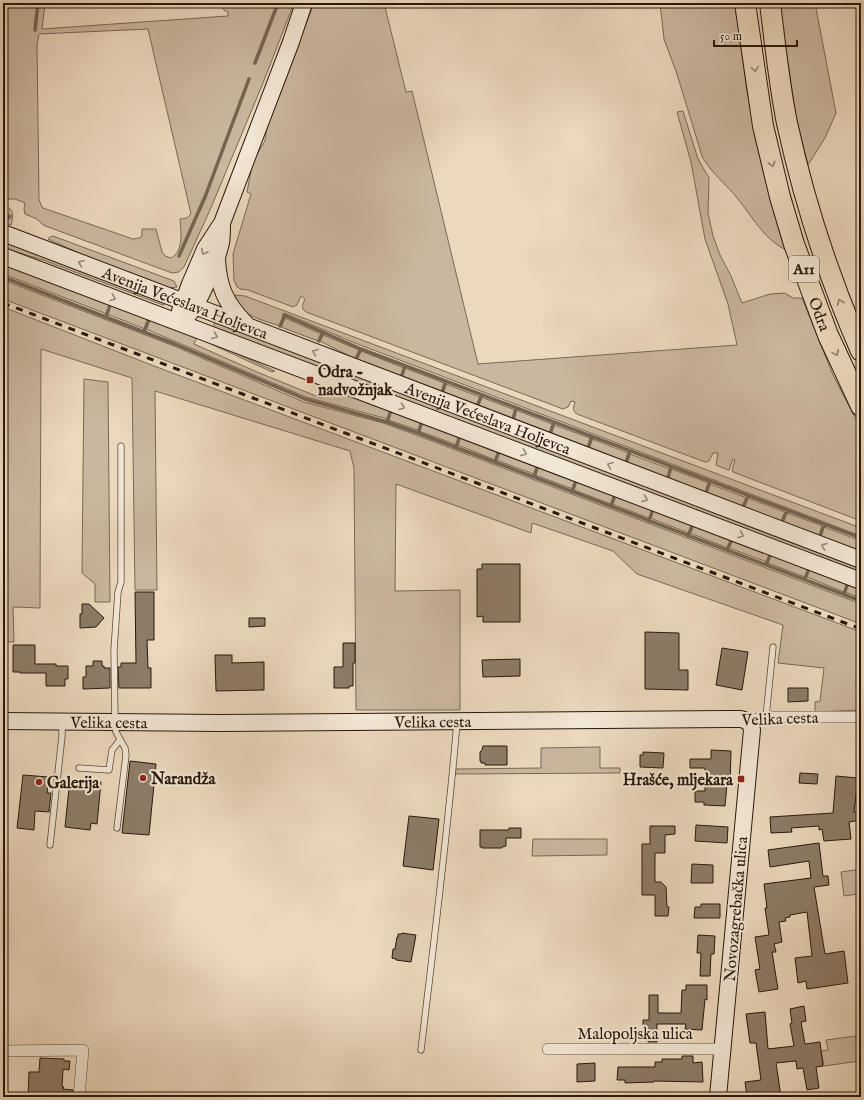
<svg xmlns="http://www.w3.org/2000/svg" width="864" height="1100" font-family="'IM FELL English',serif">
<rect width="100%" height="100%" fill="#ebd8bd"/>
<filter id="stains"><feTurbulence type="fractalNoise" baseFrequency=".005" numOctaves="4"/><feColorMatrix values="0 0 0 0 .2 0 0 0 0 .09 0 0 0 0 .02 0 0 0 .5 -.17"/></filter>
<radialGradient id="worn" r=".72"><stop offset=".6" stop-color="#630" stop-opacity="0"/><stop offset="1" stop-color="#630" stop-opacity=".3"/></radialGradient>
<!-- green -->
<path fill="#cab79f" stroke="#796855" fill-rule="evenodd" d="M8,3H45L42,29L228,16V12L224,10L222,3H294L263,83L210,210L184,267L179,272L172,273L43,225L37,219L25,214L24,209L25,203L15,199H8L3,198V105ZM148,29L191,214L187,218L180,219C181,232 184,251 171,258L165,256L162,252L156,229H142V236L139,238L133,239L43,208L41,205L39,199L37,45L39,34Z
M314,3H384L406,92L412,91L478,364L737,345L728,304L705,239L691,162L677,112L683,111L698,159L709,178L708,213L713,236L720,255L731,276L742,303L770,294L785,293L793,298H802L833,375L861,429V521L733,472L732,471L735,460L733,459L729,470H728L716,465L718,453H713L709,461L705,462L577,414C571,410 574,407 575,402L571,401L568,407L563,409L306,312C300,308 303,304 305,299L301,296L297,305L293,307L248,290L240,289L238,287H237L234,280L233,254L251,194L247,192L253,161L265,141L267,127Z
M660,3H735L747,92L757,140L786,250C764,239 753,218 738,199C726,184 711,173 702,156L677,74L664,39Z
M779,3H815L836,113L825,138L808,165L796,117Z
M3,205C14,209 14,214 11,225L3,222V217L10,219L12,216L3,212Z
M53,236L174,281L177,287L169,288L105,265L48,239L50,237Z
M3,241L165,303V304L163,305L43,260L3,248Z
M3,263L109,305L107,314L3,274Z
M3,280L174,346L304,402L383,423L424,438L861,604V624L3,299Z
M235,295L245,296L861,528V536L355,343L284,313L280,326C271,323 249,317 245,311L244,312L232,301Z
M111,305L148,319L145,329L107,314Z
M3,307L154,366L861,632V710L815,712V702L820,701L824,668L778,663L783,625L637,574L613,551L532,523L531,533L396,484L395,591L460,590V710H356L354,468L350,451L155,391L157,590H135L132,378L41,349L40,608L13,607L14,642H3Z
M285,318L321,334L318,341L281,327Z
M150,319L197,337L194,344L257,372L321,398L324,389L350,395L391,410L388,419L306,397L146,329Z
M215,322L861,566V573L213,328Z
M323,335L359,350L355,359L320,341Z
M209,341L275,371L272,372L209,343Z
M361,351L404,368L401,377L360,361L357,359Z
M405,368L444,383L441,393L402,378Z
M84,379L108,382L110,602H95V584L82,573Z
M446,384L480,397L476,406L443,394Z
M481,397L515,410L512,419L478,407Z
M392,410L421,421L418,430L388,420Z
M516,410L552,424L550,434L514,420Z
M423,422L459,436L457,445L419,431Z
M554,425L590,438L587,448L551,435Z
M461,436L498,451L495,460L458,445Z
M592,439L628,453L625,462L589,449Z
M500,451L537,465L534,474L496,460Z
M630,454L670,469L667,478L627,463Z
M539,465L576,480L573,489L535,475Z
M671,469L709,483L705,492L668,479Z
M577,480L614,495L611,504L574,490Z
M710,484L747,498L743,506V507L707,493Z
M616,495L652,509L649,518L612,504Z
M748,498L785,512L782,521L744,508Z
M654,509L692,524L689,533L650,518Z
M787,513L823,526L819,535L783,522Z
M694,524L731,539L728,548L690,533Z
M824,527L861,541L858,550L821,537Z
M732,539L770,553L767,562L729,548Z
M771,554L808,568L805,577L768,563Z
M810,568L847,583L844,592L807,577Z
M849,583L861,587V598L845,592Z
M600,747V768H620V773L455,774L456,769L541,768V748Z
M533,839H607V855L532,856Z
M861,869V918L858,894L844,896L841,872Z
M856,1036L860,1061L824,1066L821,1051L828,1050L826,1040Z"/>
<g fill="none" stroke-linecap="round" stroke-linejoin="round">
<!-- stream -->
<path stroke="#756451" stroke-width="3.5" d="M35,30L38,3
M255,63L278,3
M3,214L9,217
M179,256L205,197L249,79
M3,277L175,344L305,399L387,422L418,433L861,601
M284,315L361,349L861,538
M106,317L110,305
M280,326L285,315
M144,332L149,319
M319,341L323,332
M356,359L361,349
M401,378L405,366
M442,393L446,381
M477,406L482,395
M513,420L516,408
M387,422L391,410
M418,433L422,422
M550,434L554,422
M456,447L460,436
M588,448L592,437
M495,462L499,451
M626,463L630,451
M534,477L538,465
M668,478L671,467
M572,492L576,480
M706,493L710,481
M611,506L615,495
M743,507L748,496
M649,521L653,509
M782,522L787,510
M688,536L693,524
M820,536L824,524
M727,550L732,539
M859,551L861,545
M766,565L771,553
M805,579L809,568
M844,594L848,583"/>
</g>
<!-- building -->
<path fill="#8d7c68" stroke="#28180b" d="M482,564H520V622H483V616L477,617V569H482Z
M135,592H154V640H147L148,668H151V688H119L118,667H121V663H136Z
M82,604H89L104,618L96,627L80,628V614H82Z
M249,618H265V626L249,627Z
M645,632L679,633V670H688V690L645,689Z
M343,643H355V663H353V686H349V688H334V667H343Z
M13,645H35V664H56V666H68V679H65V686H46V673H20V672H13Z
M722,648L748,652L742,690L716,685Z
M215,655H232V663L264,662V690L216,691Z
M520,659V676L483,677L482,660Z
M93,661H102V666H104V668H110V688L83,689V677H86V666H93Z
M788,688H808V701L788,702Z
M483,746H507V765H485V763H481V761H480V752L482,750Z
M711,750L731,751L730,784H727L725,806L704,805V802H695V791H705V768H690V759H711Z
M643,752L664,753L663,768L640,767V755H643Z
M130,761L156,764L149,835L122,833Z
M800,773L818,774L817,784L799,783Z
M23,775L49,777L47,793H51L49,812L35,811L34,830L17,828Z
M836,776L858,778L854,812H861V820L849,822L851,839L824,841L822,829L819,830V826L791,828L792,832L771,833L770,817L833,813Z
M70,779L101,782L97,824L91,823L90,830L65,827Z
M409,816L439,819L433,870L403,866Z
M696,825L728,827L727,843L695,841Z
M650,826H675V834L665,835V853H655V882H661L666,887L667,907H669L668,916H655V895H642V844H650Z
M509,828H521V838H506V846L502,847V848H482V847H480V830H509Z
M819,843L823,876H828L829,885L814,887L825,954L844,951L848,983L807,989L806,981L798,983L795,958L812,956L807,912L790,915V917L785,918L786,921L779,922L782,942L774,944L776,952H772L778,989L759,992L755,970L760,969L755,937L769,935L765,908H767L764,884L811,878L809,861L770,867L768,850Z
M692,864L713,865V883H691Z
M701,904H720V918H694L695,907H701Z
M402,933L416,935L411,962L396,960V959L392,958L393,949H395L397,937H398V934H402Z
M698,935L715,936L714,954H711L710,976H700L701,953H697Z
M686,985H707V1000L705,999L702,1030L685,1029L686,1024H657V1042H648V1035H643V1020H649V995H658V1013H681L682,990H686Z
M804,1006L806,1021L801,1022L805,1044L820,1042L823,1066L816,1067L819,1088L807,1090L803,1068L797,1069L796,1061L776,1063L781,1097H747L745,1082L761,1080L756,1043H750L746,1014L765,1012L768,1049L794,1046L790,1024L792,1023L790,1009Z
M682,1056H693V1063L702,1062L703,1082L654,1081V1082L625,1083V1080H617L618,1067H655V1062H662V1059H682Z
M40,1058L64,1059V1061H70L69,1070L63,1069L62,1087H64L63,1089L73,1090L72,1097H28L29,1072H39Z
M595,1063V1081L577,1082V1064Z"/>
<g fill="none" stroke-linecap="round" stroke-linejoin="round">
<!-- lane casing -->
<g stroke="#594838" stroke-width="7">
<path id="lane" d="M766,717L773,647
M79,768L109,770L112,750L120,740
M117,828L126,755L125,748L116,732L115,723L114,650L118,592L121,582V446
M50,845L62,736V722
M421,1050C434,941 448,831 457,722"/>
</g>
<!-- street casing -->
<g stroke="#594838" stroke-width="12">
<path id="street" d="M750,722L754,720L766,717H861
M548,1049H722
M3,1051L83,1050L79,1097"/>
</g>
<!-- secondary casing -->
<g stroke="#28180b" stroke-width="18">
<g id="secondary">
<path id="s1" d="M3,233L861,560"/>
<path d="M3,256L861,581"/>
<path d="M217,258C218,287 226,304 246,324"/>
<path d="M180,311L190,284L205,249L222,223L291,42L304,3"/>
<path d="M189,314C200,302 217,260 221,243C222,237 222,231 222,224"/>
<path id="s2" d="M3,721L219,723L726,719H741L750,722L752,730L718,1097"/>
</g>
</g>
<!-- highway casing -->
<g stroke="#28180b" stroke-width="22">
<g id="highway">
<path id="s3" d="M745,3L763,126L780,197L794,244L828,335L861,406"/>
<path d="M770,3C775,43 779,84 787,123C804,201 829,278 861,351"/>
</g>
</g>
<!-- lane -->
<use href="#lane" stroke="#f2e6d4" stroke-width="5.5"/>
<!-- street -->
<use href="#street" stroke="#f2e6d4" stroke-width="11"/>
<!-- secondary -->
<use href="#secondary" stroke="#f2e6d4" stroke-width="16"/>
<!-- highway -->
<use href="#highway" stroke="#ebd8bd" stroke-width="20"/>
<!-- rail -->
<path stroke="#28180b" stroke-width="3" stroke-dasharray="7 7" stroke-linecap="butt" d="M3,303L861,629"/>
</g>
<!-- one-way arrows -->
<defs><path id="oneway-chevron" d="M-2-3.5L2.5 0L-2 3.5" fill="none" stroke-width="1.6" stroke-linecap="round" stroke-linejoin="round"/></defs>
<g stroke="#93826d">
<use href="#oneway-chevron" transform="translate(755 69) rotate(82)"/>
<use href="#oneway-chevron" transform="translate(772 164) rotate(76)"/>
<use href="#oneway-chevron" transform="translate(840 302) rotate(-112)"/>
<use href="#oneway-chevron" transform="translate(836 353) rotate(66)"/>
</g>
<g stroke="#97897a">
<use href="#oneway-chevron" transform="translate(204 252) rotate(117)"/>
<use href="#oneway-chevron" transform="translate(81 263) rotate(-159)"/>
<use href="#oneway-chevron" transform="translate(113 298) rotate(21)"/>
<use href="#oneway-chevron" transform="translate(215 336) rotate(21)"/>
<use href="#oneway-chevron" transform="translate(315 352) rotate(-159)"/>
<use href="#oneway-chevron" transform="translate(402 407) rotate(21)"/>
<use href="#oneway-chevron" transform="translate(524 453) rotate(21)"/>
<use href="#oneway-chevron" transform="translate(610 465) rotate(-159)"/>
<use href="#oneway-chevron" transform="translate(645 499) rotate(21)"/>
<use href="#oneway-chevron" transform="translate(741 535) rotate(21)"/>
<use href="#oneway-chevron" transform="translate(824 546) rotate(-159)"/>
</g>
<!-- markers -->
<g fill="#8f2418" stroke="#f2e6d4" stroke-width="1.5">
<rect x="306" y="376" width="8" height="8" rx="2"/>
<circle cx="143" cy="778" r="4"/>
<rect x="737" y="775" width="8" height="8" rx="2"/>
<circle cx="39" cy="782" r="4"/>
</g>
<g text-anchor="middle" stroke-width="4" stroke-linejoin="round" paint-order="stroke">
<!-- shield labels -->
<rect fill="#f2e6d4" stroke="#655647" stroke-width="1" x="789" y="256" width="30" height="26" rx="3"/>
<g font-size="15" font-weight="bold" fill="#28180b">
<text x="804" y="274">A11</text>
</g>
<!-- street labels -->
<g font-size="16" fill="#28180b" stroke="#f2e6d4">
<text dy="6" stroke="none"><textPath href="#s1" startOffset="195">Avenija Većeslava Holjevca</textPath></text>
<text dy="6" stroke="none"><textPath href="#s3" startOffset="321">Odra</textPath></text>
<text dy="6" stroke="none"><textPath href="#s1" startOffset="519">Avenija Većeslava Holjevca</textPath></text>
<text transform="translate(780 718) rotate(-2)" y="6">Velika cesta</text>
<text dy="6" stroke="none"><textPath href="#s2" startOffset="106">Velika cesta</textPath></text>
<text dy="6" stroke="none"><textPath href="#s2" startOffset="430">Velika cesta</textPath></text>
<text transform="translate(735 909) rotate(-85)" y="6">Novozagrebačka ulica</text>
<text x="635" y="1039">Malopoljska ulica</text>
</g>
<!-- poi labels -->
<g font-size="16" font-weight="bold" fill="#28180b" stroke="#f2e6d4" text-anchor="start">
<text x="318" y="377">Odra -<tspan x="318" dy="18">nadvožnjak</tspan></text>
<text x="151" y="784">Narandža</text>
<text x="733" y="785" text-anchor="end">Hrašće, mljekara</text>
<text x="47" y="788">Galerija</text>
</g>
</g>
<!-- margin -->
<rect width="864" height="1100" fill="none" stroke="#ebd8bd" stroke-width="16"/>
<rect x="4" y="4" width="856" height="1092" fill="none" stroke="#28180b" stroke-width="2"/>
<rect x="8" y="8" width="848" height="1084" fill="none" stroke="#28180b"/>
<!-- scale -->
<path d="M714 40v6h83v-6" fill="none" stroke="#28180b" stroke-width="2"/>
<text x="720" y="40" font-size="12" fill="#28180b" stroke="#f2e6d4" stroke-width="3" paint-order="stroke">50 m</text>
<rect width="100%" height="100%" filter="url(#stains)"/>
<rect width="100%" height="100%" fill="url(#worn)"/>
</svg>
